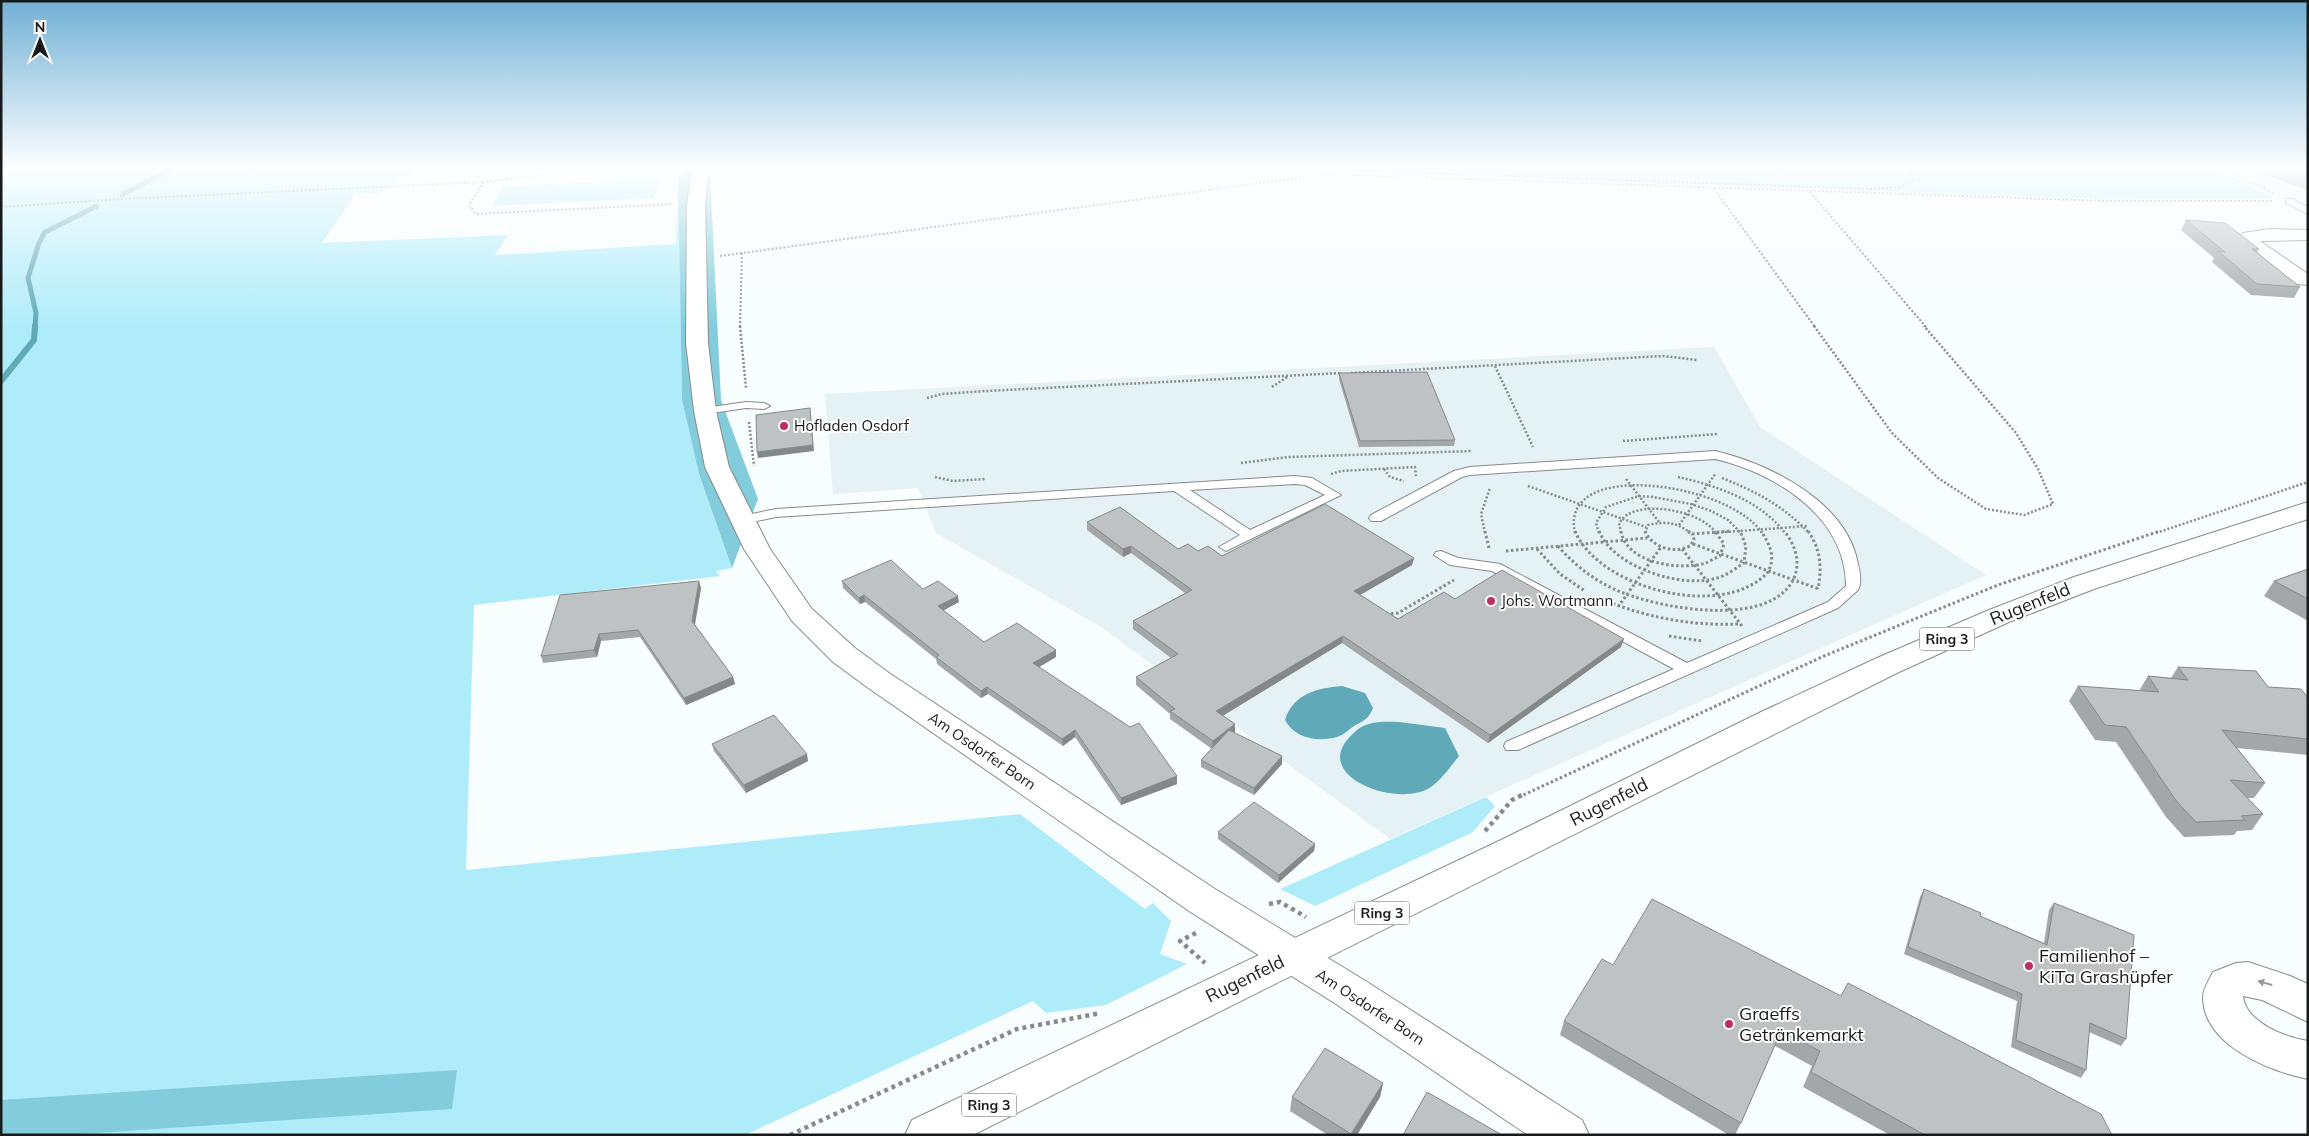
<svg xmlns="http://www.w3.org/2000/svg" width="2309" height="1136" font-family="Mulish,sans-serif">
<rect width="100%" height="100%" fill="#f8fdfe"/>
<!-- built -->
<path fill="#e4f2f5" d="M2227,167H2308V196L2289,199Z
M1714,347L1760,427L1986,575L1390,839L1101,627L936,533L918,488L833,494L825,394Z"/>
<!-- green -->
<path fill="#afecfa" d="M1,167H423L380,193L355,194L322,243L508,235L495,255L676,244L678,177L682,400L699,474L732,568L716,571L720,576L474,605L466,870L1020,814L1145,909L1153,903L1171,921L1160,954L1187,964L1106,1005L1046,1013L1033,1001L745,1135H1Z
M1351,167H2214L2274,198L2107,199L1353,172Z
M661,179L654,198L492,206L503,187Z
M1486,797L1495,806L1473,832L1315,906L1280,889Z"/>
<!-- forest -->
<path fill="#83ccdc" d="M685,167H714L710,172L721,400L758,499L732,568L699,474L682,400L678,177Z
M457,1070L452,1109L66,1135H1V1100Z"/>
<!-- water -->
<path fill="#60a9b8" d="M1342,686L1365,693L1373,708C1369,719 1363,721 1354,726C1348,730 1344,735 1337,737C1318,742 1295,739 1285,720C1293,694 1317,688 1342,686Z
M1399,722L1445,728L1459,756C1450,767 1443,778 1431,787C1398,809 1314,777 1348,739C1353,733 1360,726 1369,724C1378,721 1390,722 1399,722Z"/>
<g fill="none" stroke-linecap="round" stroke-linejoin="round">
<!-- stream-far1 -->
<path stroke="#60a9b8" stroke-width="5" d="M122,195L174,167
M35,327L36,313L28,278L39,243L45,232L97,206"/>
<!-- stream -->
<path stroke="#60a9b8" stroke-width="6" d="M1,381L34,340L35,326"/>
<!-- service casing -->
<g stroke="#868b8c" stroke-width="2">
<path id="service" d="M2286,199H2292L2308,207V214L2286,203Z
M746,402L764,403L770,406L764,409L746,408L705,414L699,411L705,408Z
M1715,451C1770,464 1847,502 1858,564C1860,572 1862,583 1858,590L1838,608L1518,750H1506L1504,746L1506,742L1674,669L1492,571L1450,565L1434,555L1436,552L1441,551L1458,558L1500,564L1687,663L1828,602L1846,586C1846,517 1776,473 1715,459L1470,475L1462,477L1381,521H1371L1369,518L1371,515L1454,471L1470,467Z
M1295,476L1312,478L1341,495L1226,551L1219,547L1240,535L1174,491L776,517L742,524L735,520L737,517L776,509ZM1295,484L1305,485L1325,495L1250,530L1190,490Z"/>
</g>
<!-- minor casing -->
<g stroke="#868b8c" stroke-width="2">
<path id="minor" d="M693,167H709L705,204L708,343L716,411L729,467L770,549L812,609L855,648L889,673L1215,889L1364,980L1582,1120L1589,1135H1528L1504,1119L1336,1004L1189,911L867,687L833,662L792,621L744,549L705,467L694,411L686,343L687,204Z
M2269,229L2308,230V240L2260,241L2308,274V285L2297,284L2243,244L2240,237L2243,233Z
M2248,962L2290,976L2308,984V1022L2262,1000L2243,996C2246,1023 2285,1037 2308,1041V1079C2269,1071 2203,1045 2203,997C2203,989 2209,980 2213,972L2236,963Z"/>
</g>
<!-- primary casing -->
<g stroke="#868b8c" stroke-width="2">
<path id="primary" d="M2308,502V519L2094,589L2009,622L1899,672L973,1135H905L912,1120L1501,840L1761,712L1877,658L1989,610L2074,577Z"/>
</g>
<!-- path-far3 -->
<path stroke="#878b8c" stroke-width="2" stroke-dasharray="2 2" stroke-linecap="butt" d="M566,167L556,173L484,182L469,205L476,214L673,204
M1391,167L1404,171L1451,174L1870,189L1899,187L1914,180L1907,167
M2221,167L2275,194
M1714,189L1815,327
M1810,192L1926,327
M1,207L122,199L484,182
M720,256L1326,174L2108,201H2273
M740,327L742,252"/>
<!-- path-far2 -->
<path stroke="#878b8c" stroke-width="2.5" stroke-dasharray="2 2" stroke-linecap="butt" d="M740,326L746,388
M1814,326L1892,433L1938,478L1986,509L2024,515L2053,504L2038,469L2016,433L1924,326
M1495,366L1533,447
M1351,373L1663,356L1697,360
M1272,387L1287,377
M927,398L942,394L986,391L1342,373
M749,422L754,466
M1623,441L1718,434
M1241,463L1289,457L1472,451
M1384,469L1390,477L1404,481
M1331,474L1341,471L1415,467L1416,476
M935,477L953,481L986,479
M1678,477C1717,486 1760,500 1785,533
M1722,478C1755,491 1784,506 1809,533
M1626,479L1659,522
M1528,486L1646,527
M1679,525L1716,473
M1485,533L1481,514L1490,488
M1575,533C1558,457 1730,483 1762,533
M1599,533L1596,523L1606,507L1639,496L1653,497L1691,504L1711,511L1728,520L1741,533
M1621,533L1619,523C1622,520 1624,516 1627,515C1649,501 1702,512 1716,533
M1645,533L1648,525C1664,521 1677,522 1690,533
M1713,533L1807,526
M2156,533L2308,482"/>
<!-- path-far1 -->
<path stroke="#878b8c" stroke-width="3" stroke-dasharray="2.5 2.5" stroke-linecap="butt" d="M1485,531L1489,548
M1575,531C1599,589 1724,621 1768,572C1776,557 1770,545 1761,531
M1599,531C1613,567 1681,589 1717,578C1726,576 1736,568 1744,563L1746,546L1740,531
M1621,531C1626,563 1679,571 1706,563C1710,561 1715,558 1720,556L1724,544L1715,531
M1645,531C1652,548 1676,555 1691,545L1694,539L1692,534
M1688,531L1692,534
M1808,531C1821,550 1822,567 1818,589
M1692,534L1731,531
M1693,544L1819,589
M1558,546C1577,568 1599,584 1626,594C1666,609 1771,628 1794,578C1801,562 1795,544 1784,531
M1537,549L1560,574L1585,591
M1682,549L1742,626
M1506,551L1647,538
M1599,598C1644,617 1689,626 1738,624
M1618,607L1661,547
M1386,614L1398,613L1454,580
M1669,636L1702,641
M1519,797L1824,656L1998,585L2160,531"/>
<!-- path -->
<path stroke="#878b8c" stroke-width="4.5" stroke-dasharray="4 4" stroke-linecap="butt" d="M1485,831L1512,800L1522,795
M1269,904L1280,902L1306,917
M1196,933L1180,941L1205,963
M790,1135L1017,1029L1101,1013"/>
<!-- service -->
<use href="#service" fill="#fff" fill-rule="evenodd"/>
<!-- minor -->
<use href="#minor" fill="#fff" fill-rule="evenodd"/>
<!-- primary -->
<use href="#primary" fill="#fff" fill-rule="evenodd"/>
</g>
<!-- wall -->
<path fill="#a3a7a8" d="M615,167H648L647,168L616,170Z
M2266,167H2308V190L2262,174Z
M2186,220L2259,249L2257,252L2300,287L2294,298L2251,295L2212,262L2214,258L2181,230Z
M1339,373L1455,440L1454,446L1359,447L1339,379Z
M1087,522L1178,549L1222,556L1414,558L1412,565L1360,595L1398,619L1455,599L1621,647L1488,743L1342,643L1222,716L1235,724L1234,733L1282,756V764L1254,795L1201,767V760L1212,749L1170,719V714L1136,685V677L1171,658L1133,629V621L1185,593L1131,553L1123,557L1087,530Z
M2308,569V621L2264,596L2274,581Z
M842,581L923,589L959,602L943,610L984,642L1056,650V657L1039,667L1177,776V784L1121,805L1075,737L1063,746L988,694L981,698L937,664L936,659L865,602L860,604L843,588Z
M701,588L695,625L733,677L735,684L686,705L640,637L601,641L597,657L543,663L541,656Z
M2178,667L2268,687L2308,698V755L2237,748L2265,783L2254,798H2247L2263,814L2252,830L2237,831L2234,835L2184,837L2166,817L2116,742L2095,740L2069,701L2078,686L2139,691L2148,676L2171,678Z
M712,744L808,761L746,793L714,751Z
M1218,832L1315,844L1314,851L1278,883L1218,839Z
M1924,889L1980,916L2044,943L2049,910L2054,903L2126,1039L2121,1046L2089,1032L2086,1070L2081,1078L2011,1047L2017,1001L1904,954L1920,897Z
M1613,965L1841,996L1848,983L2112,1135H1890L1803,1087L1812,1066L1775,1046L1741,1123L1735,1135H1729L1560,1035L1564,1021Z
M1383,1083L1380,1097L1357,1135H1328L1290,1111L1292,1097Z"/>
<!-- shaded-wall -->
<path fill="#858888" d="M810,408L814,451L758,458L757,452Z
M1131,546V553L1123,557V549Z
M1414,558L1412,565L1353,599L1354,591Z
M699,581L701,588L694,628L692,621Z
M864,595L865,602L860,604L859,598Z
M958,596L959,602L939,613L938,606Z
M599,634L601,641L597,657L594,650Z
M1343,636L1342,643L1216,720V711Z
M1624,639L1621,647L1488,743L1490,735Z
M1056,650V657L1034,670L1033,663Z
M733,677L735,684L686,705L684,698Z
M987,687L988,694L981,698V691Z
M1235,724V732L1212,749L1213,741Z
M1075,730V737L1063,746L1062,739Z
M807,754L808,761L746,793L744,785Z
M1282,756V764L1254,795V788Z
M1177,776V784L1121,805V798Z
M1315,844L1314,851L1278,883L1279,875Z
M1383,1083L1380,1097L1357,1135H1351Z"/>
<!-- building -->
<path fill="#bec2c3" stroke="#858888" d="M2278,167H2308V177Z
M2186,220L2225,223L2259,249H2252L2300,287L2257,284L2218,251L2225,252Z
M1427,372L1455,440L1360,441L1339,373Z
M810,408L813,445L757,452L756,415Z
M1325,504L1414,558L1354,591L1398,619L1444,592L1455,599L1502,570L1624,639L1490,735L1343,636L1216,711L1235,724L1213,741L1170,711L1175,709L1136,677L1178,654L1133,621L1192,590L1131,546L1123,549L1087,522L1120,507L1178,549L1188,544L1198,551L1208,546L1222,556Z
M891,560L923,589L938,581L958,596L938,606L984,642L1017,623L1056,650L1033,663L1130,727L1139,723L1177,776L1121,798L1075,730L1062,739L987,687L981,691L936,657L939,655L864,595L859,598L842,581Z
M2308,569V599L2274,581Z
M699,581L692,621L733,677L684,698L638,630L599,634L594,650L541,656L560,595Z
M2178,667L2256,671L2268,687L2301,689L2308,698V739L2222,730L2265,783L2230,780L2263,814L2241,816L2245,820L2196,822L2177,802L2126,727L2105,725L2078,686L2159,692L2148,676L2188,680Z
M774,715L807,754L744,785L712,744Z
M1229,730L1282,756L1254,788L1201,760Z
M1254,802L1315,844L1279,875L1218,832Z
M1924,889L1981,913L1980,916L2047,945L2054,903L2134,935L2126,1039L2090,1023L2086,1070L2016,1040L2022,994L1908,947Z
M1652,899L1841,996L1848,983L2101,1114L2112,1135H1925L1811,1072L1820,1051L1781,1031L1741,1123L1564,1021L1602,959L1613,965Z
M1325,1048L1383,1083L1351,1134L1292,1097Z
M1427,1092L1502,1135H1403Z"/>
<!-- one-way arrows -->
<defs><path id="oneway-solid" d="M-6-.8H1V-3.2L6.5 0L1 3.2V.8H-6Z" transform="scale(1.25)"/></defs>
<use fill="#979898" href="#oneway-solid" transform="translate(2265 983) rotate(-164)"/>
<!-- sky -->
<linearGradient id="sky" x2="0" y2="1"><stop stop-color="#71b0d5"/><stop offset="0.51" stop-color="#fcfeff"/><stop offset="1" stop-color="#fcfeff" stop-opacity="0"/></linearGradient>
<rect width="2309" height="326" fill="url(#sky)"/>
<!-- markers -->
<g fill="#bc2f64" stroke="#fff" stroke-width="2">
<circle cx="784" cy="426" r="5"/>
<circle cx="1491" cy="601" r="5"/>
<circle cx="2029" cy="966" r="5"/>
<circle cx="1729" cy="1024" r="5"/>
</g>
<g text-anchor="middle" stroke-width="4" stroke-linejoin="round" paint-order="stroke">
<!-- shield labels -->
<g fill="#fff" stroke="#5d5f5f" stroke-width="1">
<rect x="1919.5" y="627.5" width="55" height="23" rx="4"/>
<rect x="1354.5" y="901.5" width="55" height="23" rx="4"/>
<rect x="961.5" y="1093.5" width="55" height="23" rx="4"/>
</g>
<g font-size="14" font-weight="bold" fill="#181a1b">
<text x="1947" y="644">Ring 3</text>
<text x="1382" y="918">Ring 3</text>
<text x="989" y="1110">Ring 3</text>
</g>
<!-- poi labels -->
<g font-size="15" fill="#181a1b" stroke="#fff" text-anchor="start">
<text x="794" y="431">Hofladen Osdorf</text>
<text x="1501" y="606">Johs. Wortmann</text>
</g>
<!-- street labels -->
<g font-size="15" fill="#181a1b" stroke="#fff">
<text transform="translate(982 751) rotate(34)" y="5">Am Osdorfer Born</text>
<text transform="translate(1370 1007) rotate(33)" y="5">Am Osdorfer Born</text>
</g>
<!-- near-street labels -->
<g font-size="18" fill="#181a1b" stroke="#fff">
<text transform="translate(2030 604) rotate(-22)" y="6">Rugenfeld</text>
<text transform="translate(1609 802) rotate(-27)" y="6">Rugenfeld</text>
<text transform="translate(1245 979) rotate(-26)" y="6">Rugenfeld</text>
</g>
<!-- near-poi labels -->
<g font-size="18" fill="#181a1b" stroke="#fff" text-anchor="start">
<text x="2039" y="962">Familienhof –<tspan x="2039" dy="21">KiTa Grashüpfer</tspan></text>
<text x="1739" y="1020">Graeffs<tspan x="1739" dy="21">Getränkemarkt</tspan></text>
</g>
</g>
<!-- border -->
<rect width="2309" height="1136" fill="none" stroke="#181a1b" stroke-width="5"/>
<!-- north arrow -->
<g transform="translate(40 40)" stroke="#ffffff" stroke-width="4" paint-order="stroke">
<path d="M0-4L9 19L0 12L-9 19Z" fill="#181a1b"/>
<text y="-8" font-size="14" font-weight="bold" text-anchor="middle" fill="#181a1b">N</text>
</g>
</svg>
